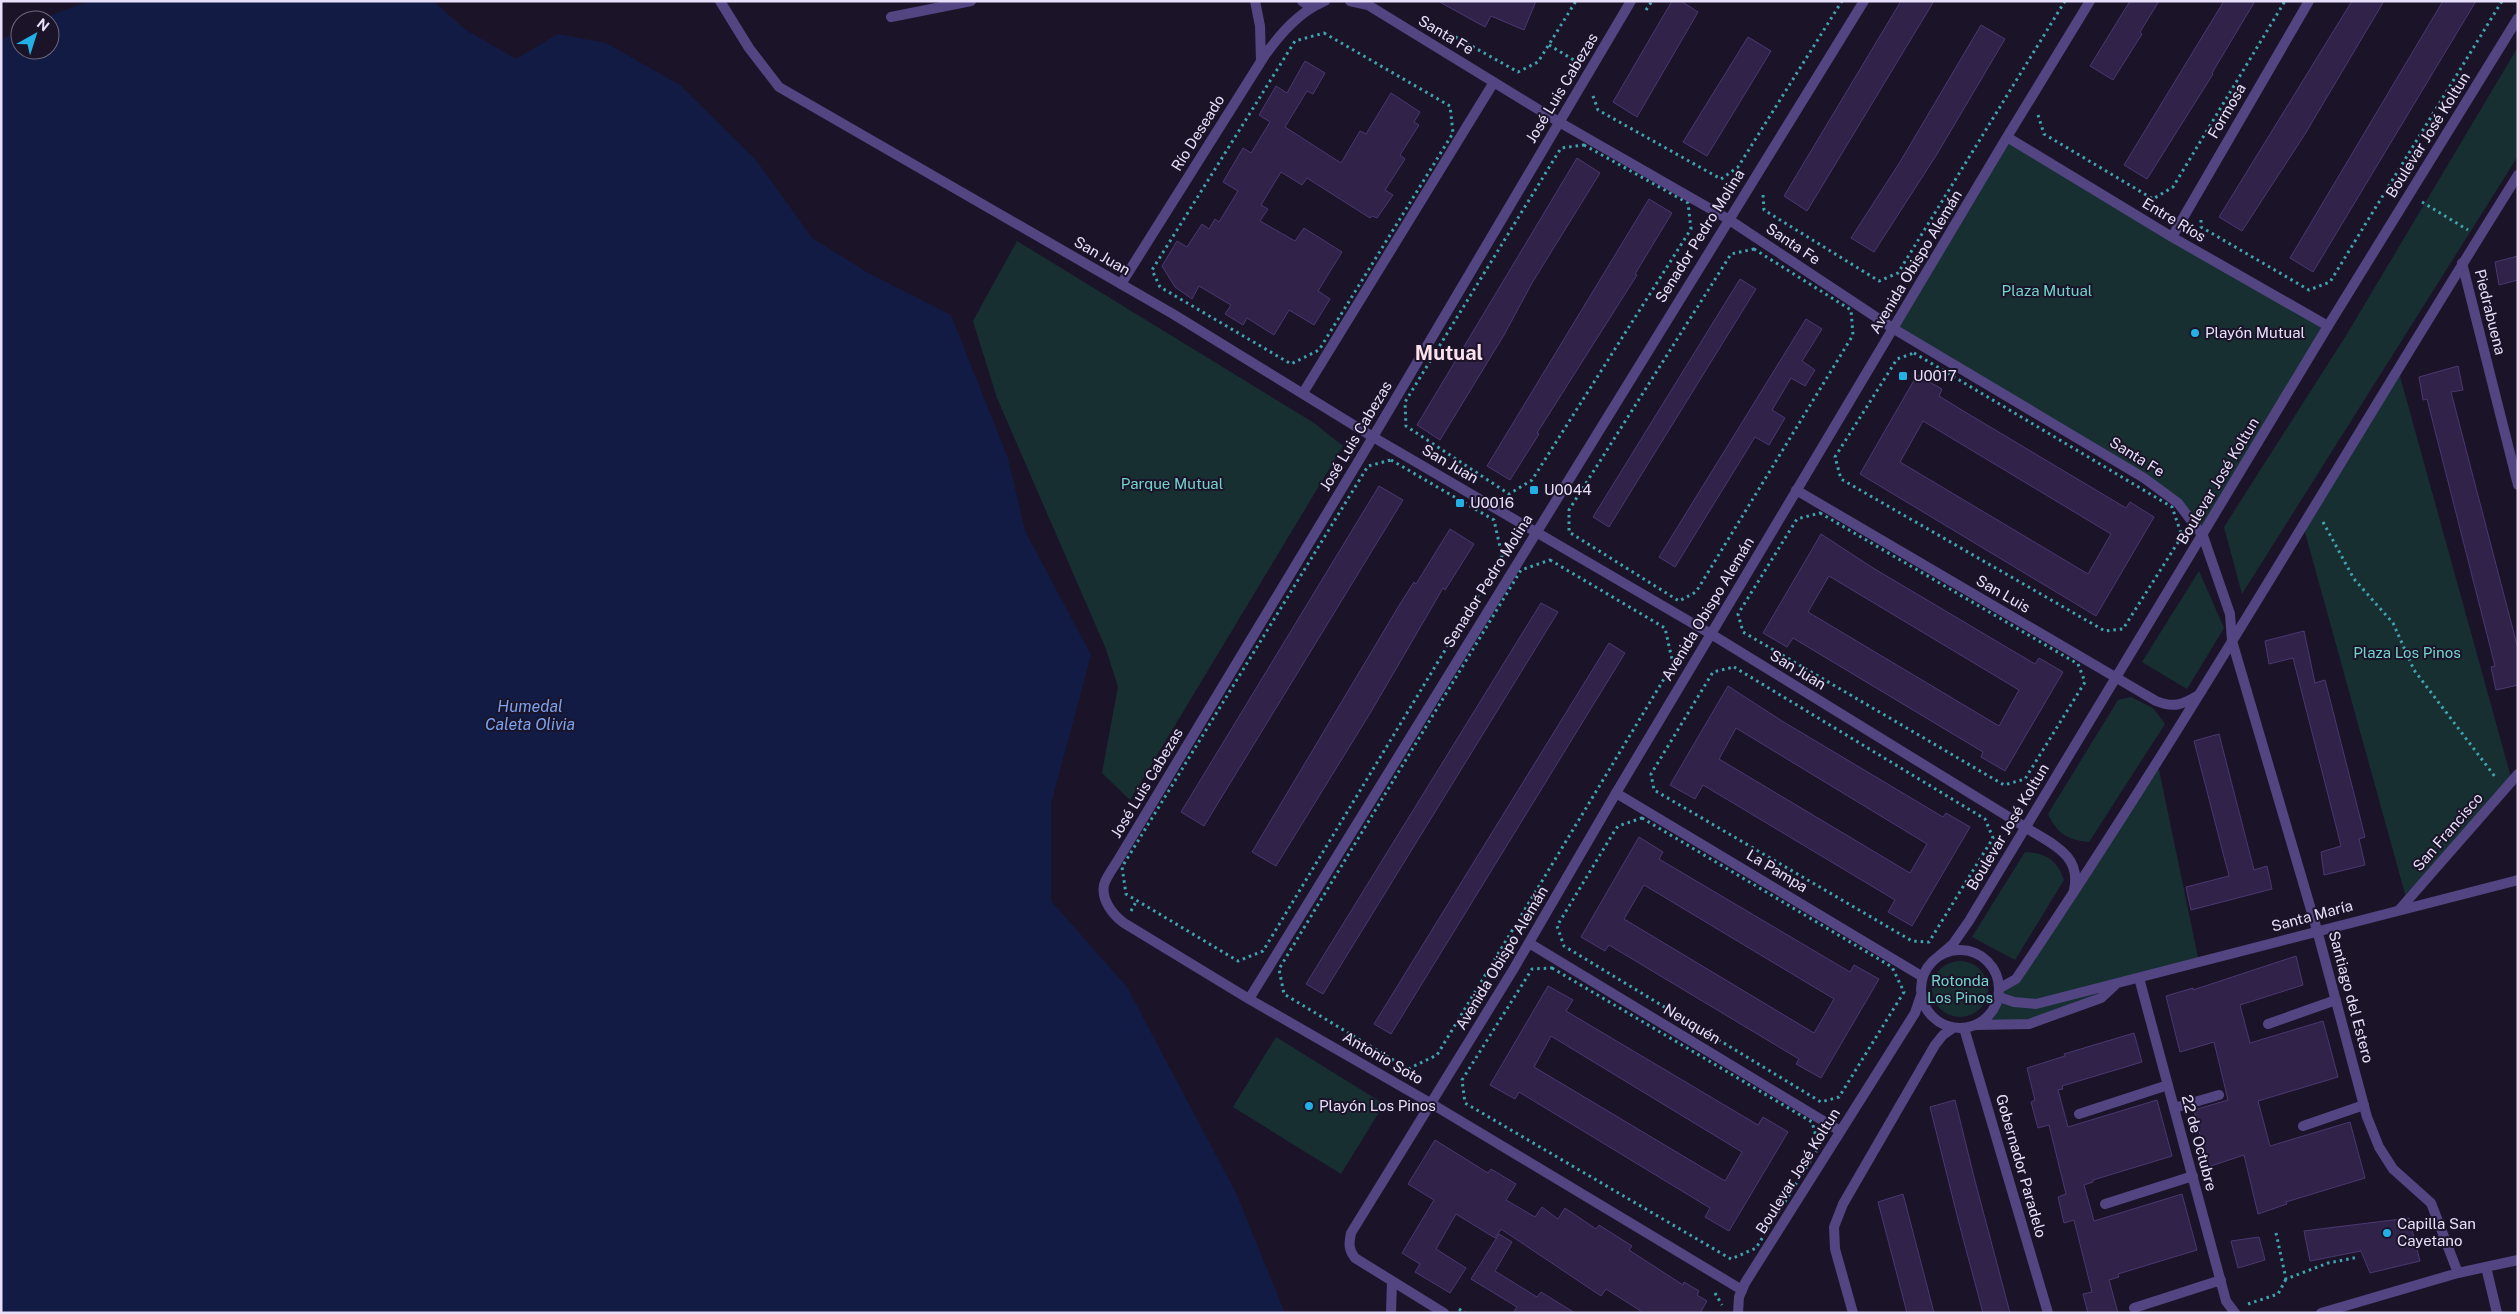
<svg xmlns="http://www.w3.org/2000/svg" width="2519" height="1314" font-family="'Public Sans',sans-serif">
<rect width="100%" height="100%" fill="#1b1429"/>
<!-- green -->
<path fill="#182f32" d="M2518,47V156L2242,594L2224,527L2347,334Z
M2007,137L2328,326L2203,536L2178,503L1894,329Z
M1017,241L1314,423L1343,446L1130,800L1102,773L1118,687L1106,649L997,398L973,321Z
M2398,369L2512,781L2407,901L2303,525Z
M2199,571L2224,628L2187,689L2142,662Z
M2131,697L2153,708L2165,724L2089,842C2067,840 2057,833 2048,814L2118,700Z
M2157,760L2199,962L2115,985L2101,998L2029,1024L1977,1025C1991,1015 1998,1005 2000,988L2016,979Z
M2025,852C2046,853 2057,860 2064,880L2015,960L1972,937Z
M1932 989a28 28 0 1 1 56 0a28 28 0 1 1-56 0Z
M1276,1037L1384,1104L1341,1174L1233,1107Z"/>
<!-- water -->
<path fill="#121b44" d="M90,1H433L466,30L516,59L558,34L606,43L680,85L756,160L812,238L870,274L951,315L1008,458L1025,531L1091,655L1051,804V901L1127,987L1236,1193L1285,1313H1V41L20,29V50H50V20H38Z"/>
<!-- building -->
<path fill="#302248" stroke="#4c3771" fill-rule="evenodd" d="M1438,1H1536L1524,30L1491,16L1485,27Z
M1672,1H1681L1698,12L1637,117L1613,102Z
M1901,1H1934L1807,211L1784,196Z
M2130,1H2159L2140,32L2142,34L2113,80L2090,66Z
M2224,1H2255L2212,73L2213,74L2147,179L2124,165Z
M2352,1H2384L2305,134L2242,231L2219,217Z
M2443,1H2476L2313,272L2290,258Z
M1981,25L2005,39L1937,154L1874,252L1851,238L1900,162Z
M1748,37L1771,51L1707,156L1683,142Z
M1305,61L1325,73L1313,94L1307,91L1285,127L1341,163L1360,131L1366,134L1391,93L1420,112L1414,122L1419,125L1400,155L1405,159L1385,190L1393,195L1377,218L1372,216L1370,218L1307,178L1302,185L1281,172L1261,205L1268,209L1260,221L1295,241L1304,228L1342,252L1318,291L1330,299L1314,325L1289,310L1274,335L1247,318L1243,325L1225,314L1231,305L1199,286L1192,299L1175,287L1162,266L1177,241L1187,247L1202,224L1209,229L1215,219L1219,222L1238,191L1223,182L1243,148L1251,153L1270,122L1259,115L1276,86L1287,93Z
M1577,158L1600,173L1532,283L1504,335L1440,440L1417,425Z
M1649,199L1672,213L1635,274L1637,275L1537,433L1539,434L1510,480L1487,466Z
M2518,256V280L2499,285L2495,262Z
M1740,279L1756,289L1609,527L1593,517Z
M1806,319L1822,329L1802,361L1815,370L1805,386L1791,378L1772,410L1785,418L1769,445L1755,437L1675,567L1659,557Z
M2458,366L2463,390L2451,392L2518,649V685L2496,690L2491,667L2495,666L2427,399L2423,400L2419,377Z
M1917,375L1942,389L1939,396L1965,412L2126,508L2130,502L2154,517L2096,616L1860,474ZM1923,421L2111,534L2088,574L1900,462Z
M1379,486L1403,500L1204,826L1181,812Z
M1450,529L1474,544L1445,590L1443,588L1372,710L1276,866L1252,852L1400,604L1414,582L1416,584Z
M1821,534L1873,568L2035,664L2039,658L2063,672L2005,771L1981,757L1983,752L1793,638L1787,647L1763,633ZM1829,576L2019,690L1999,726L1808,612Z
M1541,603L1558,612L1323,994L1306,984Z
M2304,631L2315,683L2325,680L2365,837L2359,839L2365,865L2324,875L2321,852L2341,846L2336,826L2293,658L2269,664L2265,641Z
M1609,643L1625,653L1391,1034L1374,1024Z
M1728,686L1782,721L1943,817L1946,813L1970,827L1912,926L1888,912L1895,900L1703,785L1695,799L1670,785ZM1736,728L1927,844L1910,873L1719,759Z
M2219,734L2254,870L2267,866L2272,889L2191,910L2186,887L2229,876L2194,741Z
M1639,837L1663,852L1659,859L1850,972L1854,965L1879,979L1821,1078L1796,1064L1799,1059L1609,945L1605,951L1581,937ZM1644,885L1834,999L1814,1033L1624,919Z
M2296,956L2303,985L2240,1005L2250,1043L2323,1021L2338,1077L2258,1101L2270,1146L2350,1122L2365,1178L2286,1202L2287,1204L2258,1214L2244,1155L2208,1167L2194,1110L2228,1100L2214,1042L2180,1052L2166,996L2193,988V990Z
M1548,986L1573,1000L1566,1011L1758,1125L1763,1117L1788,1132L1729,1231L1705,1217L1710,1208L1519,1092L1515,1099L1490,1085ZM1551,1036L1742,1152L1725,1181L1534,1067Z
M2134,1033L2142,1062L2062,1086L2063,1089L2058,1090L2068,1127L2157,1100L2172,1156L2093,1180V1182L2084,1185L2094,1221L2182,1194L2197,1250L2118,1274L2119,1277L2109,1280L2118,1313H2088L2083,1294L2092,1292L2074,1220L2064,1223L2058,1197L2066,1194L2049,1125L2038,1128L2031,1102L2035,1100L2027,1068L2065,1056L2064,1054Z
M1955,1100L1974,1177L2010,1313H1983L1959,1223L1930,1107Z
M1435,1140L1488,1173L1491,1169L1516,1184L1506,1200L1535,1217L1542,1207L1558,1219L1565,1208L1596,1229L1599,1225L1632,1246L1629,1250L1683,1285L1684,1282L1699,1291L1697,1295L1707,1301L1700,1313H1644L1606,1289L1601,1296L1501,1229L1495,1238L1456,1214L1436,1249L1466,1268L1450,1293L1415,1272L1420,1264L1402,1253L1434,1200L1408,1184Z
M1903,1194L1926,1282L1934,1313H1907L1888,1240L1878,1202Z
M2409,1218L2420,1261L2370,1273L2361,1251L2310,1261L2304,1231Z
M1499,1234L1512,1242L1495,1271L1537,1297L1541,1292L1575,1313H1513L1517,1307L1471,1279Z
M2259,1237L2265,1260L2238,1268L2231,1241Z"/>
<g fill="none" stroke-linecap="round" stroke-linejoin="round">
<!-- path -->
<path stroke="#40a3af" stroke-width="3" stroke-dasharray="2.5 4" stroke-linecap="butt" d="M1646,10L1652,1
M1427,21L1518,72L1538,62L1576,1
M1324,33L1450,106L1453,133L1319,350L1291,364L1160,287L1152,270L1295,41Z
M1549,45L1577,62
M1593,96L1598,110L1721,179L1738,167L1842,1
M2038,115L2044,134L2153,199L2173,187L2285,1
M1584,145L1688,203L1691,229L1532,480L1509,494L1406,426L1405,402L1561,148Z
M1763,195L1764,210L1879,281L1898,273L2065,1
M2422,202L2468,230
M2201,220V227L2309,290L2330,282L2502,1
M1754,249L1851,310L1853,335L1696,592L1679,601L1569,532V510L1731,254Z
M1914,353L2172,507L2182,536L2123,629L2105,631L1841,479L1835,457L1897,359Z
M1391,460L1494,520L1502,556L1263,951L1238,961L1126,894L1122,867L1368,466Z
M1820,513L2078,664L2085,682L2025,779L2004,785L1743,632L1738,614L1797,519Z
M2323,522L2354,579L2393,623L2414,670L2496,778
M1550,560L1665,628L1673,664L1437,1055L1408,1069L1284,994L1279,969L1521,570Z
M1734,667L1985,819L1993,838L1929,942L1912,941L1654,790L1651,774L1713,672Z
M1642,818L1892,967L1904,992L1839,1097L1821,1102L1564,946L1557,926L1612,835L1618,826Z
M1131,911L1137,900
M1552,968L1812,1122L1819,1147L1756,1248L1731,1259L1465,1103L1462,1080L1532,969Z
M2276,1233L2286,1279L2328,1263L2359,1257
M1715,1293L1722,1305
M2248,1304L2278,1294L2286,1279
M1459,1309L1465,1313"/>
<!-- service -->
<path stroke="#524582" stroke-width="10" d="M2139,978L2226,1301L2235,1313
M2268,1024L2336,1000
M2174,1108L2219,1095
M2079,1114L2168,1085
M2303,1126L2364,1105
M2105,1204L2193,1176
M2486,1267L2497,1313
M2134,1308L2221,1280"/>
<!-- minor -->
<path stroke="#524582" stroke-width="10" d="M1255,1L1260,26L1261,61
M1302,1L1311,7
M1350,1L1368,5L1559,122L1728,219L1894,329L2144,478L2178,503L2203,536L2230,614L2232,641L2317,930L2367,1117L2379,1147L2393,1169L2431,1203L2458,1273
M1631,1L1373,437L1118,860C1114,867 1106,877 1104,885C1101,900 1113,915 1124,923L1249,999L1432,1104L1742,1290
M891,17L971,1
M2007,137L2172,237L2328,326
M2172,237L2309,1
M2462,263L2518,485
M1121,284L1265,55C1281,33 1299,12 1325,1
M1303,393L1494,82
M1796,490L2156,701C2173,708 2182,705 2197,696
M1711,634L2007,137L2090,1
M2400,909L2518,774
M1529,943L1840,1131
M1249,999L1864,1
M1964,1028L2048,1313
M1391,1313L1392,1281
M1444,1313L1355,1258C1348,1249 1349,1243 1351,1233L1513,970L1616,793
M2321,1313L2458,1273L2518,1260"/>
<!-- tertiary -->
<path stroke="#524582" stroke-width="10" d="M720,1L749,48L779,87L1173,314L1373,437L1711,634L2025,827C2051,844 2082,854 2074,890
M1711,634L1616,793L1923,977
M1921 989a39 39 0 1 1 78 0a39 39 0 1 1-78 0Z
M1940,955L1953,944L1969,921L2328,326L2518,18
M2000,988L2016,979C2193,717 2350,442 2518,175
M1999,997L2014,1002L2036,1004L2518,880
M1977,1025L2029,1024L2101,998L2115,985
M1738,1313L1739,1297L1745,1283L1915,1013L1921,995
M1853,1313L1835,1249L1834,1227L1843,1204L1935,1045L1943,1035L1953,1028"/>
</g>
<!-- markers -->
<g fill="#22b0e5" stroke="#1b1429" stroke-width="2">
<circle cx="2195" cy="333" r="5"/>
<rect x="1898" y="371" width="10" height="10" rx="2.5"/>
<rect x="1529" y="485" width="10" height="10" rx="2.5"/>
<rect x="1455" y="498" width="10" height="10" rx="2.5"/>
<circle cx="1309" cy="1106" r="5"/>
<circle cx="2387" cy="1233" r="5"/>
</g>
<g text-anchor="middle" stroke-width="4" stroke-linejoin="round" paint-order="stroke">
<!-- street labels -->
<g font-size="15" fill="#e8e0fb" stroke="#1b1429">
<text transform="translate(1446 35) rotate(31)" y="5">Santa Fe</text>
<text transform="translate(1562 88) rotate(-59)" y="5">José Luis Cabezas</text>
<text transform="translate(2227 111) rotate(-60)" y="5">Formosa</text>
<text transform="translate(1198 133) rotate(-58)" y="5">Río Deseado</text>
<text transform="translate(2428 135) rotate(-58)" y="5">Boulevar José Koltun</text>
<text transform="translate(2174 220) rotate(31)" y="5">Entre Ríos</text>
<text transform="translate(1700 236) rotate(-58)" y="5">Senador Pedro Molina</text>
<text transform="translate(1793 244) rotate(34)" y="5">Santa Fe</text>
<text transform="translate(1102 256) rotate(30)" y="5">San Juan</text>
<text transform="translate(1916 262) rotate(-59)" y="5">Avenida Obispo Alemán</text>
<text transform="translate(2490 312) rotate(76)" y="5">Piedrabuena</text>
<text transform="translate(1356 436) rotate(-59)" y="5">José Luis Cabezas</text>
<text transform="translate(2137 457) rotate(32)" y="5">Santa Fe</text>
<text transform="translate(1450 464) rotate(30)" y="5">San Juan</text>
<text transform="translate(2218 481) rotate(-59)" y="5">Boulevar José Koltun</text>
<text transform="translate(1488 581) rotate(-58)" y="5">Senador Pedro Molina</text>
<text transform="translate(2003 594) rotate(30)" y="5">San Luis</text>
<text transform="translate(1708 609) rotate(-59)" y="5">Avenida Obispo Alemán</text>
<text transform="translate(1798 670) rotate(31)" y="5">San Juan</text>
<text transform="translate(1147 783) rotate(-59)" y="5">José Luis Cabezas</text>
<text transform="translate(2008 827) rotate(-59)" y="5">Boulevar José Koltun</text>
<text transform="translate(2448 832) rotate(-49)" y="5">San Francisco</text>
<text transform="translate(1777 871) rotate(31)" y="5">La Pampa</text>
<text transform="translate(2312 916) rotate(-15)" y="5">Santa María</text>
<text transform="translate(1502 958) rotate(-59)" y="5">Avenida Obispo Alemán</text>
<text transform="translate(2351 997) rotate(75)" y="5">Santiago del Estero</text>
<text transform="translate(1692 1024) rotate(31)" y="5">Neuquén</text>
<text transform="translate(1383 1058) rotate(30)" y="5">Antonio Soto</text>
<text transform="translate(2199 1143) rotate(75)" y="5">22 de Octubre</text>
<text transform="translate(2021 1166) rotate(74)" y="5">Gobernador Paradelo</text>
<text transform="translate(1798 1171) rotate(-58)" y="5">Boulevar José Koltun</text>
</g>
<!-- park labels -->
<g font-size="15" fill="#73d4cd" stroke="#1b1429">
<text x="2047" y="296">Plaza Mutual</text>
<text x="1172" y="489">Parque Mutual</text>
<text x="2407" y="658">Plaza Los Pinos</text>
<text x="1960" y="986">Rotonda<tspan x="1960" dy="17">Los Pinos</tspan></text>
</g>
<!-- poi labels -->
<g font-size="15" fill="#e8e0fb" stroke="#1b1429" text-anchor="start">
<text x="2205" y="338">Playón Mutual</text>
<text x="1913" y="381">U0017</text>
<text x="1544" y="495">U0044</text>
<text x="1470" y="508">U0016</text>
<text x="1319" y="1111">Playón Los Pinos</text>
<text x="2397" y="1229">Capilla San<tspan x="2397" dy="17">Cayetano</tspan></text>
</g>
<!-- water labels -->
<g font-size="16" font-style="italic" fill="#7aa4ef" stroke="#1b1429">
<text x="530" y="712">Humedal<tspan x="530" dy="18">Caleta Olivia</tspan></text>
</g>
<!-- district labels -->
<g font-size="20" font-weight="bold" fill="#fce1ed" stroke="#1b1429">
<text x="1449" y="360">Mutual</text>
</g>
</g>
<!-- border -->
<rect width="2519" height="1314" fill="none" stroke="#e8e0fb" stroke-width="5"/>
<!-- north arrow -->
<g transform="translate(35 35) rotate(39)"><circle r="24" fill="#1b1429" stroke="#6d667d"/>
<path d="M0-4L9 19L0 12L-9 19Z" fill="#22b0e5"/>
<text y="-8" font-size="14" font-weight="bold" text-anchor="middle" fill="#e8e0fb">N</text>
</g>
</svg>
